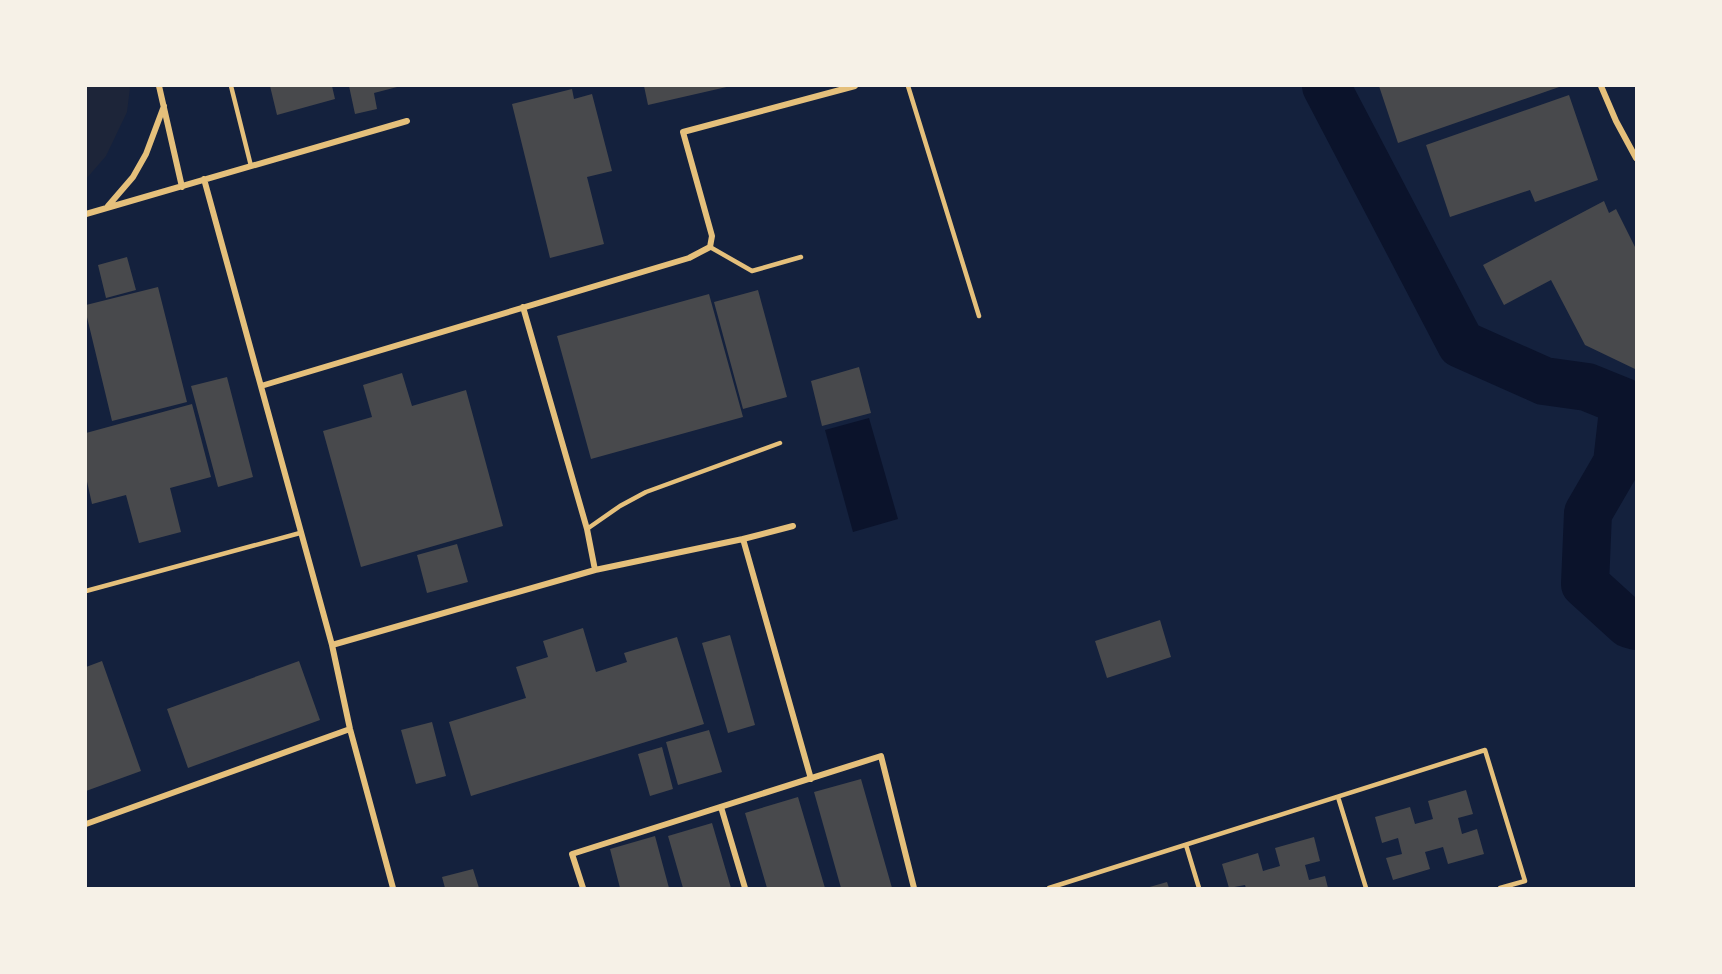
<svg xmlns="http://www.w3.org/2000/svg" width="1722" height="974" font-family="'DM Sans',sans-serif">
<rect width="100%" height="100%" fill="#14213d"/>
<!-- green -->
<path fill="#1d2539" d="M86,86H129L130,88L127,112L106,156L86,179Z"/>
<!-- water -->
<path fill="#0b132b" d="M869,418L898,519L853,532L825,430Z"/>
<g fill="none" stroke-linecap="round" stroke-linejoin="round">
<!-- river -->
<path stroke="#0b132b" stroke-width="48" d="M1326,86L1461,344L1544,381L1587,387L1624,402L1617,463L1588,513L1585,584L1629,624L1636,626"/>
</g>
<!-- building -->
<path fill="#48494c" d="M270,86H332L335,99L277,115Z
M349,86H401L374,93L377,109L355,114Z
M644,86H731L648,105Z
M1379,86H1562L1398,143Z
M572,89L574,99L592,94L612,171L587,177L604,244L550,258L512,104Z
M1569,95L1598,180L1535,202L1530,190L1450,217L1426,145Z
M1604,201L1609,213L1616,209L1636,249V368L1635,369L1585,345L1551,280L1504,305L1483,265Z
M127,257L136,290L106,298L98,265Z
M158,287L187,402L112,421L86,313V305Z
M758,290L787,397L743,409L714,302Z
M709,294L743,417L591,459L557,336Z
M859,367L871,413L822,426L811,381Z
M402,373L412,406L466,390L503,526L361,567L323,431L372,417L363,385Z
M227,377L253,477L218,487L191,386Z
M192,404L211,477L170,488L181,532L139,543L126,495L92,504L86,477V433Z
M457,544L468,582L427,593L417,555Z
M1160,620L1171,657L1107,678L1095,641Z
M583,628L596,672L627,662L624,653L677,637L704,724L471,796L449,722L526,698L516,667L548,657L543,641Z
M730,635L755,725L728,733L702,643Z
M102,661L141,771L86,791V667Z
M299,661L320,720L188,768L167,709Z
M432,722L446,776L416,784L401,730Z
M709,730L722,772L678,785L666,742Z
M662,747L673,789L650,796L638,754Z
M861,779L892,888H841L814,792Z
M1466,790L1473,814L1458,818L1462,834L1477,829L1484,854L1448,864L1443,847L1425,852L1430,869L1393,880L1386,858L1402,854L1398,838L1382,843L1375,817L1410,807L1415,824L1433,819L1428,801Z
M798,797L825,888H767L745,813Z
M712,823L731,888H683L668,836Z
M655,836L669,888H620L610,849Z
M1314,837L1320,861L1305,865L1309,880L1325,876L1328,888H1246L1245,885L1229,888L1222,864L1258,853L1263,871L1280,866L1275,848Z
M473,869L479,888H445L442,877Z
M1167,882L1169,888H1146Z"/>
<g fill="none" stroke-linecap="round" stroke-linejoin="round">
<!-- service -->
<path stroke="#e5c07b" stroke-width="4.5" d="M231,86L251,166
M908,86L979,316
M710,247L752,271L801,257
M587,529L620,506L646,492L780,443
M86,591L300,533
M1338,797L1366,888
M1186,845L1199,888
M1049,888L1485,750L1525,881L1500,888"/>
<!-- minor -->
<path stroke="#e5c07b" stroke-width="6" d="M159,86L182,187
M1601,86L1616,121L1636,158
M204,179L332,645L350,729L393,888
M108,206L133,177L146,154L164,106
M86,214L407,121
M523,307L587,529L595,570
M261,386L689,258L710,247L712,236L683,132L855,86
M743,539L811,779
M332,645L595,570L743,539L793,526
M721,807L745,888
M86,824L350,729
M583,888L572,854L881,756L914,888"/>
</g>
<!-- border -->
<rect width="1722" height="974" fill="none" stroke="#f6f1e7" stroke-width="174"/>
</svg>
